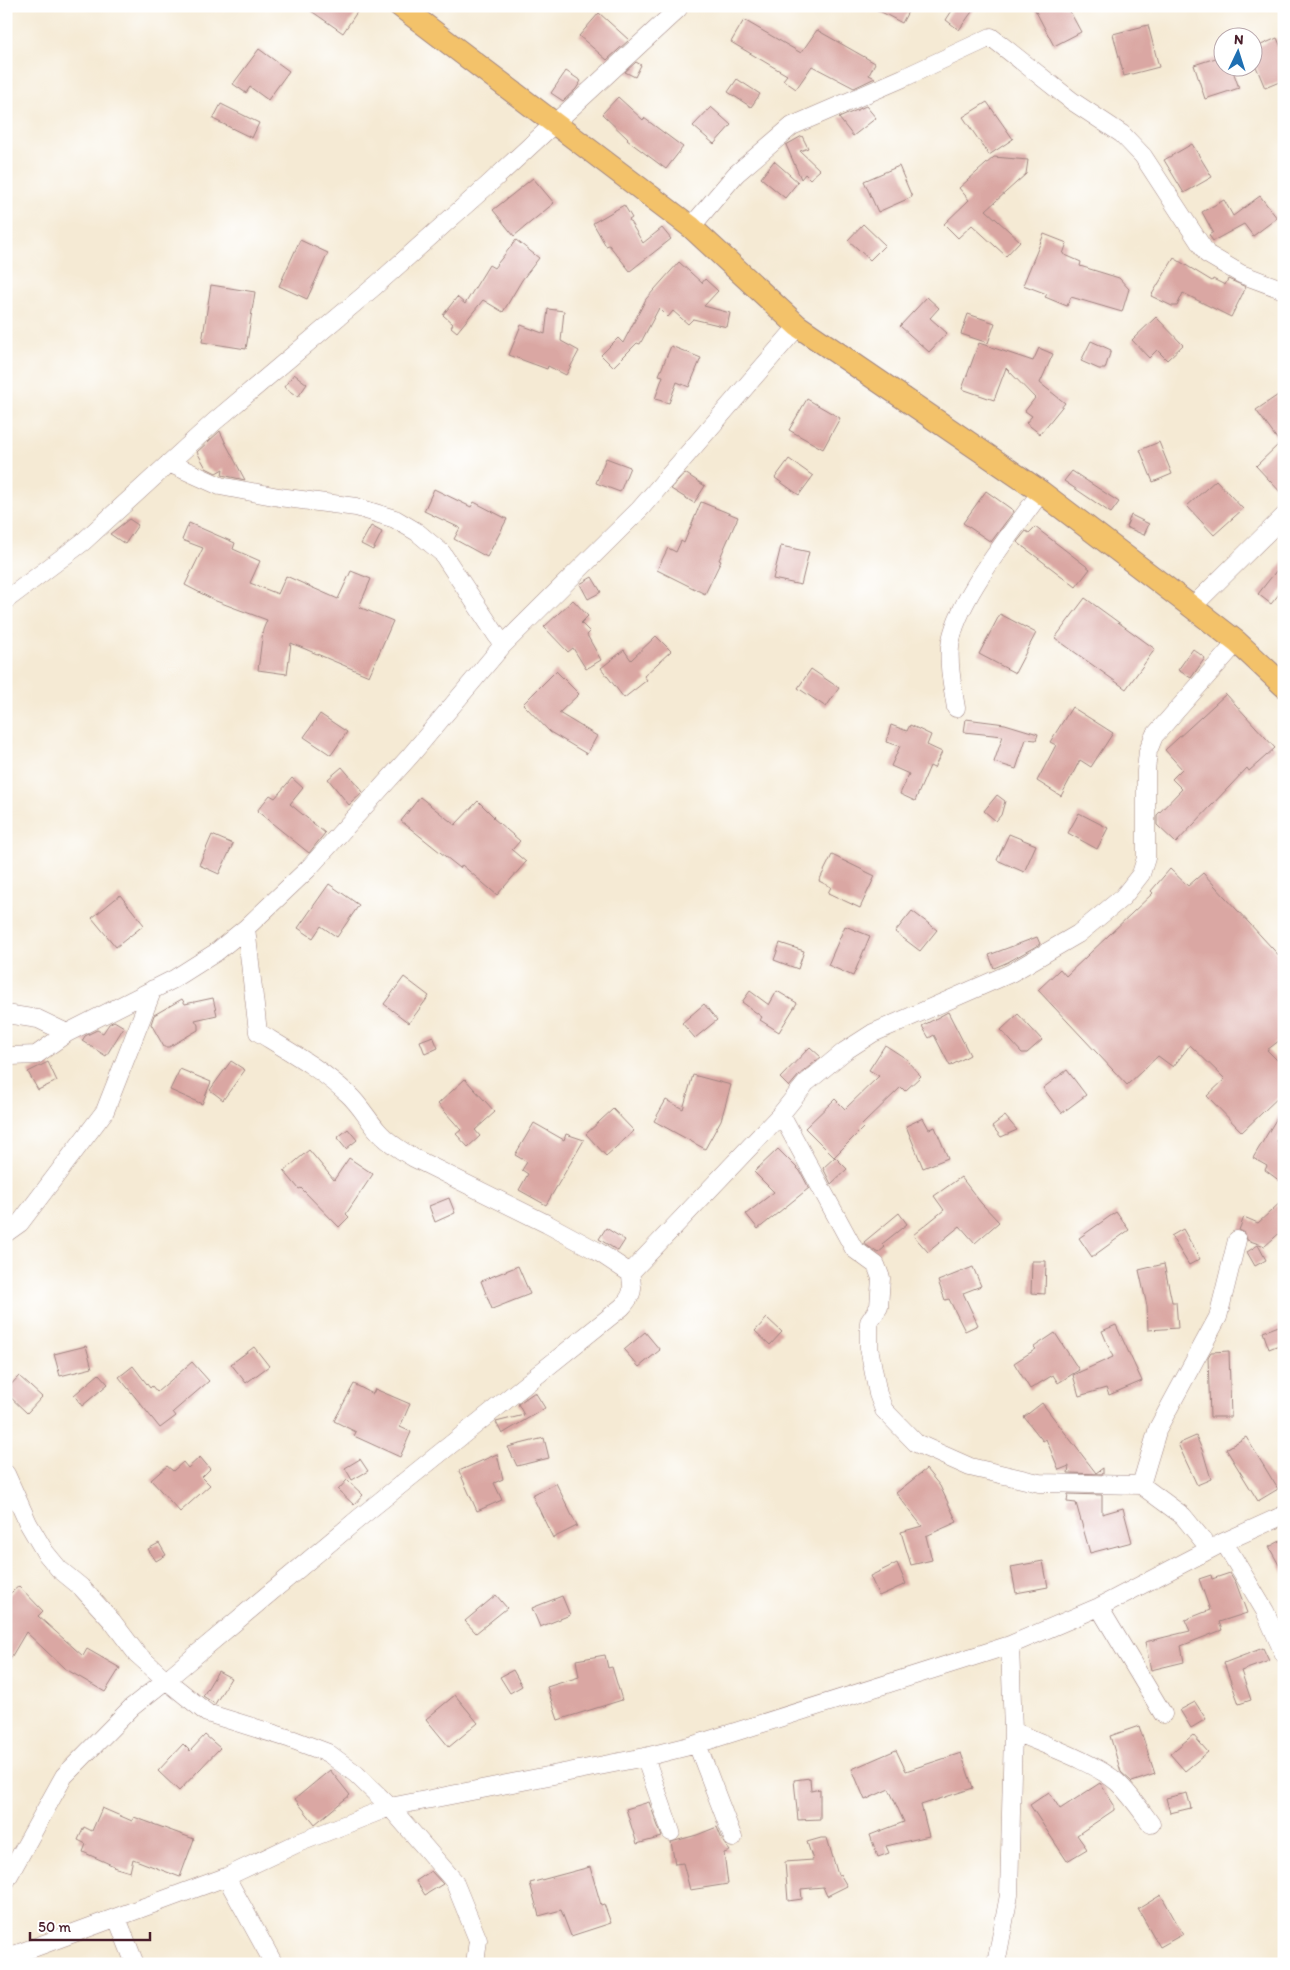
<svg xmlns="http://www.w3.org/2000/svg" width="1290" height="1970" font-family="Itim,sans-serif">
<rect width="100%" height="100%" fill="#fff"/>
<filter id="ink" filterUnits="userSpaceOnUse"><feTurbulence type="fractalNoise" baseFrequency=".02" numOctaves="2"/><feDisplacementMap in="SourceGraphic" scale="10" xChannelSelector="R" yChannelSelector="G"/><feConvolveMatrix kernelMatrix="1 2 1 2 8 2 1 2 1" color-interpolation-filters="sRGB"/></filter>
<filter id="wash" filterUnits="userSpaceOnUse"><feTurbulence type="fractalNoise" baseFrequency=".0096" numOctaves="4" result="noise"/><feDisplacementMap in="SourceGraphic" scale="20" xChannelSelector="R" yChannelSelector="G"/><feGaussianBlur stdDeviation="1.12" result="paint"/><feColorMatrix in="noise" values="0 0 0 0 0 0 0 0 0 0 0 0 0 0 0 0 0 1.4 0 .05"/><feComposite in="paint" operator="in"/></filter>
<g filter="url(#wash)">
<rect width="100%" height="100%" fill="#f5ead4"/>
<g id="blocks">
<!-- building -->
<path fill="#daa7a3" d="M304,6H348L357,12L343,33Z
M870,6H911L902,23Z
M955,6H976L959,30L946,20Z
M1033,6H1067L1081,32L1054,46Z
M599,13L629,40L607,60L579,36Z
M744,20L801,53L817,30L875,63L869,75L875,78L854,88L812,66L796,89L783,80L787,75L731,42Z
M1148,25L1159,67L1124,76L1113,34Z
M1277,38L1284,54V80L1265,88L1252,57V49Z
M259,49L289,71L268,100L250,87L246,93L233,84Z
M1222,56V68H1232L1239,88L1205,99L1194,65Z
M636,62L641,65L635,77L625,72Z
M566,71L581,81L576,89L563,101L551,93Z
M737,79L760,94L751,107L728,92Z
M618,97L643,120L644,118L683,147L666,169L627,140L628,139L602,114Z
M987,102L1013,139L989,155L963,117Z
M221,104L259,123L252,138L213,119Z
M866,106L876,118L853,136L839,118Z
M711,107L731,125L714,144L693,126Z
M802,136L808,148L800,151L820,170L810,179L805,174L801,179L786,145Z
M1192,144L1212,177L1184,193L1164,160Z
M994,157L1028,160L1026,174L986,210L1020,241L1006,256L972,225L958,238L944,224L969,200L959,188Z
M774,161L798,182L785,198L761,178Z
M899,166L912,197L878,212L864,181Z
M533,178L554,203L514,236L493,210Z
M1260,196L1277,218L1253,236L1244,224L1213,241L1209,235L1213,232L1202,212L1224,200L1233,216Z
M624,205L632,218L629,220L643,243L662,228L671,239L630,271L609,245L606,246L593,223Z
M863,224L885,245L870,260L848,240Z
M1044,234L1067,243L1063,254L1081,262L1080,266L1119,278L1129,289L1122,312L1071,297L1067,306L1045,297L1047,294L1023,285Z
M300,240L328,253L307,299L279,286Z
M516,240L539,258L522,280L503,312L483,300L457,332L451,327L453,324L443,315L457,297L465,304L489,265L494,268Z
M1174,258L1212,281L1213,279L1225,285L1228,279L1246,287L1231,317L1183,293L1177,306H1172L1151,296Z
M679,262L702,283L705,279L718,291L704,306L730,313L727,327L693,319L688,324L673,311L668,317L659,308L640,344L637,343L613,367L601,355L618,338L623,343L646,299Z
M211,285L255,292L246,349L202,342Z
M927,297L939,308L930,318L947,333L929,352L900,326Z
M548,309L564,311L561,341L579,351L566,375L548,366L547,369L509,355L521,325L545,334Z
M968,314L995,323L988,343L961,334Z
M1156,317L1183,345L1167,360L1157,350L1149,358L1132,340Z
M1091,341L1111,350L1105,369H1099L1081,361Z
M979,343L1033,361L1039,348L1053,354L1040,383L1065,403L1040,434L1026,423L1032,416L1025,411L1035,398L1006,368L994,400L962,389Z
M671,346L701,358L689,387L677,382L669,403L655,399L663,376L659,375Z
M294,374L307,384L298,397L284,387Z
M1284,391V496L1256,466L1280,443L1256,410Z
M807,399L840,418L823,449L789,430Z
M220,431L226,444L245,480L222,475L223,469L216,473L206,468L197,452Z
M1159,442L1172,474L1153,482L1140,450Z
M606,458L630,467L620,492L596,483Z
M789,459L813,476L799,495L775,478Z
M1072,471L1119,502L1111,513L1064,481Z
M685,473L705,486L694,503L671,489Z
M1216,480L1243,509L1214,535L1187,506Z
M434,489L471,507L474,502L507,519L487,557L454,539L460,528L424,511Z
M986,491L1014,511L991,542L963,523Z
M701,502L738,517L719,560L721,561L705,594L657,570L668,548L676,552L681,541L684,543Z
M1131,515L1149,524L1144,535L1126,527Z
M129,519L138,525L125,544L110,534Z
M189,523L235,543L233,549L260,561L250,583L278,594L286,576L338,599L351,571L371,579L359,607L393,621L369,676L291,643L287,674L258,670L263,630L267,620L216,601L185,585L203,548L182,540Z
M371,526L382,532L373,550L361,544Z
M1035,527L1090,569L1076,587L1017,542L1026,531L1029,533Z
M781,546L809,552L801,585L773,579Z
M1284,561V588L1271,604L1258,594Z
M592,577L601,592L588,599L580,584Z
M1085,598L1155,649L1126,689L1055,638Z
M573,600L588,616L581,623L590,632L587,635L601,660L586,669L573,648L568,652L544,627Z
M1000,614L1036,633L1015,673L979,654Z
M656,636L671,651L644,676L647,680L624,698L601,668L624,650L631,660Z
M1193,649L1205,658L1191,678L1178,670Z
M811,669L839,688L826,707L798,688Z
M556,671L579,694L559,713L597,736L587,754L550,732L523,704Z
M1226,694L1275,748L1249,771L1247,768L1176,843L1157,825V815L1182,789L1172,779L1182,769L1165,750Z
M1072,707L1113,733L1091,767L1080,760L1061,796L1037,781L1056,745L1050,742Z
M320,714L347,732L331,755L304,737Z
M966,719L1005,724L1038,734L1036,740L1026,739L1016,769L994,762L1003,736L964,732Z
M891,725L907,731L910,725L931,735L927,745L942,752L934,768L930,766L915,801L900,794L909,774L891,766L900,746L886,742Z
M342,767L363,792L349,805L328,779Z
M292,778L303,788L290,804L325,833L309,853L257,811L270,795L275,798Z
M997,795L1005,801L1001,815L996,821L984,811Z
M420,797L455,825L478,801L494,817L493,818L520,841L512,850L526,862L497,895L462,865L460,868L401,821Z
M1079,813L1108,828L1097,849L1068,833Z
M1009,834L1036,845L1024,872L997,860Z
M212,835L233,844L219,874L199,865Z
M832,855L875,876L860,908L828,893L831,887L819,881Z
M1170,869L1188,886L1203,873L1284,961V1037L1267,1050L1284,1067V1092L1242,1132L1207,1096L1225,1079L1190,1045L1173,1067L1158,1056L1127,1085L1038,990L1060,969L1066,976L1153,893L1151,891Z
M329,884L359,905L337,937L321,926L313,938L298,928Z
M120,895L144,925L116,947L92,918Z
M912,911L937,930L920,951L895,932Z
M845,926L870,936L853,976L828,965Z
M1037,937L1040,944L1008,962L994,968L989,955Z
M780,943L804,951L798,969L774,960Z
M404,977L429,996L409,1023L384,1004Z
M750,991L769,1005L777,991L797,1003L779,1032L760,1020L762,1017L742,1002Z
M213,998L217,1015L195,1020L198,1025V1030L169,1047H164L151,1024L154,1015L182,999L185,1004Z
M704,1004L717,1020L695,1038L682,1023Z
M948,1012L970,1055L950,1066L934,1035L929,1038L922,1026Z
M1018,1014L1042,1040L1027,1053H1022L1001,1030Z
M114,1021L124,1027L106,1056L82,1041L85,1036L97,1030L103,1033L109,1024Z
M433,1036L438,1048L425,1054L420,1041Z
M885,1045L908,1060L907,1061L921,1076L905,1091L901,1087L861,1126L863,1128L834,1157L805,1128L835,1099L845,1109L879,1076L869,1070Z
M810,1047L821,1057L799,1075L789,1087L780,1078Z
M231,1061L245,1070L223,1100L210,1090Z
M48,1062L57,1081L38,1090L28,1072Z
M180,1069L211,1082L202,1104L170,1090Z
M1067,1070L1086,1095L1062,1113L1043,1088Z
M693,1075L731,1085L721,1120L705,1149L654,1121L666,1100L683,1109Z
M465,1079L495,1112L475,1130L480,1136L468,1147L456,1134L461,1130L438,1104Z
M1284,1106V1130L1277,1141L1284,1147V1184L1265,1170L1267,1166L1253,1158Z
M613,1109L634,1131L606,1156L586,1134Z
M1005,1116L1017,1130L1001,1137L992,1126Z
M923,1118L929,1129L935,1127L948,1158L923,1168L906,1126Z
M534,1123L564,1140L566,1134L584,1140L546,1205L519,1190L528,1174L522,1170L527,1162L515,1155Z
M348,1129L357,1140L346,1149L337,1138Z
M778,1149L800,1171L809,1188L758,1229L746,1214L774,1192L754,1172Z
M309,1150L334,1180L349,1158L373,1174L346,1214L349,1217L339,1227L301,1188L299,1189L284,1171Z
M835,1157L847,1169L831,1184L823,1168Z
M961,1177L981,1203L999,1222L975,1243L960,1226L928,1252L913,1235L944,1210L934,1196Z
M449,1198L455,1213L435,1222L429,1206Z
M1284,1199V1229L1265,1246L1247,1240L1245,1233L1239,1230L1244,1217L1258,1223Z
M1116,1212L1129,1230L1092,1257L1079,1238Z
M899,1213L907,1224L882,1244L885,1247L878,1253L866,1245L864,1242Z
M606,1228L625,1240L618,1251L599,1239Z
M1183,1229L1200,1259L1189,1265L1171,1236Z
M1258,1245L1266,1260L1255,1266L1247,1252Z
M1032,1261H1046L1045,1294L1031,1293Z
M1164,1264L1172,1302H1176L1178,1328L1148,1330L1147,1306L1139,1270Z
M518,1266L530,1294L492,1309L481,1281Z
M973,1267L981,1286L963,1293L978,1325L965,1331L949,1299L945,1300L938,1281Z
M767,1318L782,1332L770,1345L755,1331Z
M1284,1324V1343L1269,1349L1263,1332Z
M1116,1325L1142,1381L1109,1395L1106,1388L1079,1396L1073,1375L1113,1357L1102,1331Z
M645,1332L660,1350L639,1367L624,1350Z
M1055,1333L1079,1370L1058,1383L1053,1375L1030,1389L1014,1363L1036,1349L1034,1347Z
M86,1346L92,1368L60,1376L54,1354Z
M254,1347L269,1366L246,1383L231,1364Z
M1229,1351L1231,1417H1210L1208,1357L1211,1352Z
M192,1362L209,1381L173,1412L176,1416L160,1428L119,1377L133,1366L150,1388L152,1386L157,1392Z
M99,1374L108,1384L82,1406L74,1395Z
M19,1376L42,1397L27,1413L6,1393V1390Z
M354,1384L373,1394L375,1389L410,1404L400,1427L411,1432L400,1457L354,1436L356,1432L334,1421Z
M535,1392L545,1408L502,1434L496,1422L524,1415L518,1404Z
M1042,1403L1096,1473L1103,1468V1474L1068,1473L1069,1466L1059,1470L1046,1439L1043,1441L1024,1417Z
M1196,1436L1203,1452L1211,1479L1197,1485L1178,1444Z
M1246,1437L1278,1489L1258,1501L1226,1449Z
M544,1438L549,1458L517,1466L508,1447Z
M497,1454L503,1479L494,1483L502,1500L477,1511L459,1471Z
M200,1457L210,1469L202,1477L210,1485L180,1512L151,1480L167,1466L173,1471L183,1462L188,1468Z
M360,1459L368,1471L352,1480L345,1468Z
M926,1469L940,1486L957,1522L926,1536L932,1560L911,1565L901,1532L922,1526L896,1493Z
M347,1480L363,1495L354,1505L338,1490Z
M556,1483L577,1526L553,1538L532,1495Z
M1068,1494L1102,1495V1514L1123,1508L1132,1542L1090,1553L1076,1503L1067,1502Z
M1284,1539V1574L1269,1547Z
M159,1543L166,1555L156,1561L148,1549Z
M1043,1561L1048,1587L1016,1593L1011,1567Z
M897,1563L906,1584L879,1596L870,1576Z
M1230,1573L1236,1583L1247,1613L1219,1622L1222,1630L1181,1646L1184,1662L1151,1670L1145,1642L1190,1631L1185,1620L1210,1610L1199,1579L1211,1575L1212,1579Z
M19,1586L43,1611L38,1616L83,1656L87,1649L120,1668L105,1692L64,1668L26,1632L6,1666V1597Z
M496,1595L507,1608L476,1633L465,1621Z
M562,1596L570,1615L540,1627L532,1608Z
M1263,1648L1269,1661L1241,1671L1251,1700L1239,1704L1224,1663Z
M605,1655L608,1668L612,1667L622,1700L558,1720L547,1687L579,1677L576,1660Z
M513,1670L522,1686L510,1693L500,1677Z
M218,1671L231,1678L215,1704L203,1696Z
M455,1695L478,1723L449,1747L426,1719Z
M1195,1702L1206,1719L1191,1728L1180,1710Z
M1139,1726L1155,1774L1132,1782L1121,1772L1110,1736Z
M205,1735L220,1748L179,1791L158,1771L183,1744L190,1751Z
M1193,1735L1208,1752L1185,1771L1170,1754Z
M896,1750L906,1771L961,1753L973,1788L921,1805L929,1836L886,1846L889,1853L878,1857L870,1835L904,1822L889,1789L865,1800L852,1769Z
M330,1770L350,1795L315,1824L295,1799Z
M810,1778L811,1791L820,1789V1819L798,1820L794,1780Z
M1100,1783L1114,1805V1810L1077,1835L1087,1849L1067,1861L1030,1805L1049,1792L1060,1809Z
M1187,1793L1191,1808L1170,1813L1166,1798Z
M649,1802L662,1837L637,1844L626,1809Z
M102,1808L132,1821L134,1817L194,1839L180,1877L133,1859L130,1872L113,1867L114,1866L83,1852L86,1844L78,1840L84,1827L92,1831Z
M717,1827L723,1842L730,1851L724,1853L728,1884L690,1890L683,1863L675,1864L671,1842L697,1835Z
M821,1838H827L838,1875L840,1874L847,1886L827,1896L823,1887L801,1889L802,1899L788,1901L785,1862L813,1860L807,1842Z
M590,1867L601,1905L604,1904L611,1923L571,1936L561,1910L539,1916L530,1883Z
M431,1871L443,1884L425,1895L416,1881Z
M1161,1895L1183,1934L1160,1947L1138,1909Z"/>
</g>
</g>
<g filter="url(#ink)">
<use href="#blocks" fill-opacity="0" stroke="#a08480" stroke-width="1"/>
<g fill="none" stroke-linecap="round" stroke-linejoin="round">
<!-- minor casing -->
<g stroke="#a08480" stroke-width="19">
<path id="minor" d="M691,227L736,174L792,126L903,78L991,37L1072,101L1122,134L1143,156L1207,254L1241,274L1284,290
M169,463L220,486L279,497L356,507L395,519L417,532L442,553L503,645
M6,600L83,542L214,422L375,286L489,184L678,9
M1192,607L1284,516
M956,708C953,688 948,667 950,647C954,602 1014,530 1041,492
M246,928L258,1032C289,1051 321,1069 348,1094C359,1104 367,1118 377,1130C387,1142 400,1150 414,1158L547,1224L597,1251L630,1273
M6,1014L38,1019L67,1033L174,979L215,953L246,928L308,869L410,756L503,645L640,509L798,326
M6,1058L12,1056L36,1055L67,1033
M781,1114L854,1249L876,1265L881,1278L879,1307L869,1322V1348L878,1394L884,1410L916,1443L970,1467L1039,1483L1141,1485L1183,1516L1210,1549
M6,1233L20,1223L105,1111L153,989
M6,1474L28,1523L45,1552L59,1569L81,1587L112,1621L137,1654L166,1680L207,1713L291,1739L328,1753L356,1774L390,1807L454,1881L478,1940L475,1964
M1141,1485L1158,1428L1218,1317L1237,1240
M1224,1542L1265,1611L1284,1654
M1099,1607L1163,1714
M1013,1731C1042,1744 1094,1762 1117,1782C1130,1794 1140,1809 1151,1824
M697,1744L733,1838
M645,1757L671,1832
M226,1877L274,1964
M6,1881L64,1776L132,1707L166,1680L358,1519L622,1307C633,1295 634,1289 630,1273L781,1114L806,1083L845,1051L873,1033L1011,973L1078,934L1123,897L1141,874L1146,858V771L1148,751L1154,736L1237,642
M117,1918L135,1964
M6,1958L226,1877L298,1843L390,1807L645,1757L697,1744L1010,1645L1099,1607L1224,1542L1284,1515
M996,1964L1009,1895L1013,1731L1010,1645"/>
</g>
<!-- major casing -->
<g stroke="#a08480" stroke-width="24">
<path id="major" d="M400,6L691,227L798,326L1041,492L1192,607L1237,642L1284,686"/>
</g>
<!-- minor -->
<use href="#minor" stroke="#fff" stroke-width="18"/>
<!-- major -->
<use href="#major" stroke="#f3c26a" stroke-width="22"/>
</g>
</g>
<!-- margin -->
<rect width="1290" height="1970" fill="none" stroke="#fff" stroke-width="25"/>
<!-- north arrow -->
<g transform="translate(1238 52) rotate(4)"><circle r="24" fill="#ffffff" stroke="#b7a5aa"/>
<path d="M0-4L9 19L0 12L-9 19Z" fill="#1f6fb2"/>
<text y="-8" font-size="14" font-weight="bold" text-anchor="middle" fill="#4a1f2b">N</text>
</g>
<!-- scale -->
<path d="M30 1932v8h120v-8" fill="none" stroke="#4a1f2b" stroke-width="2.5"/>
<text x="38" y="1932" font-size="15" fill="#4a1f2b" stroke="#ffffff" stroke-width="4" paint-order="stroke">50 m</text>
</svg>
